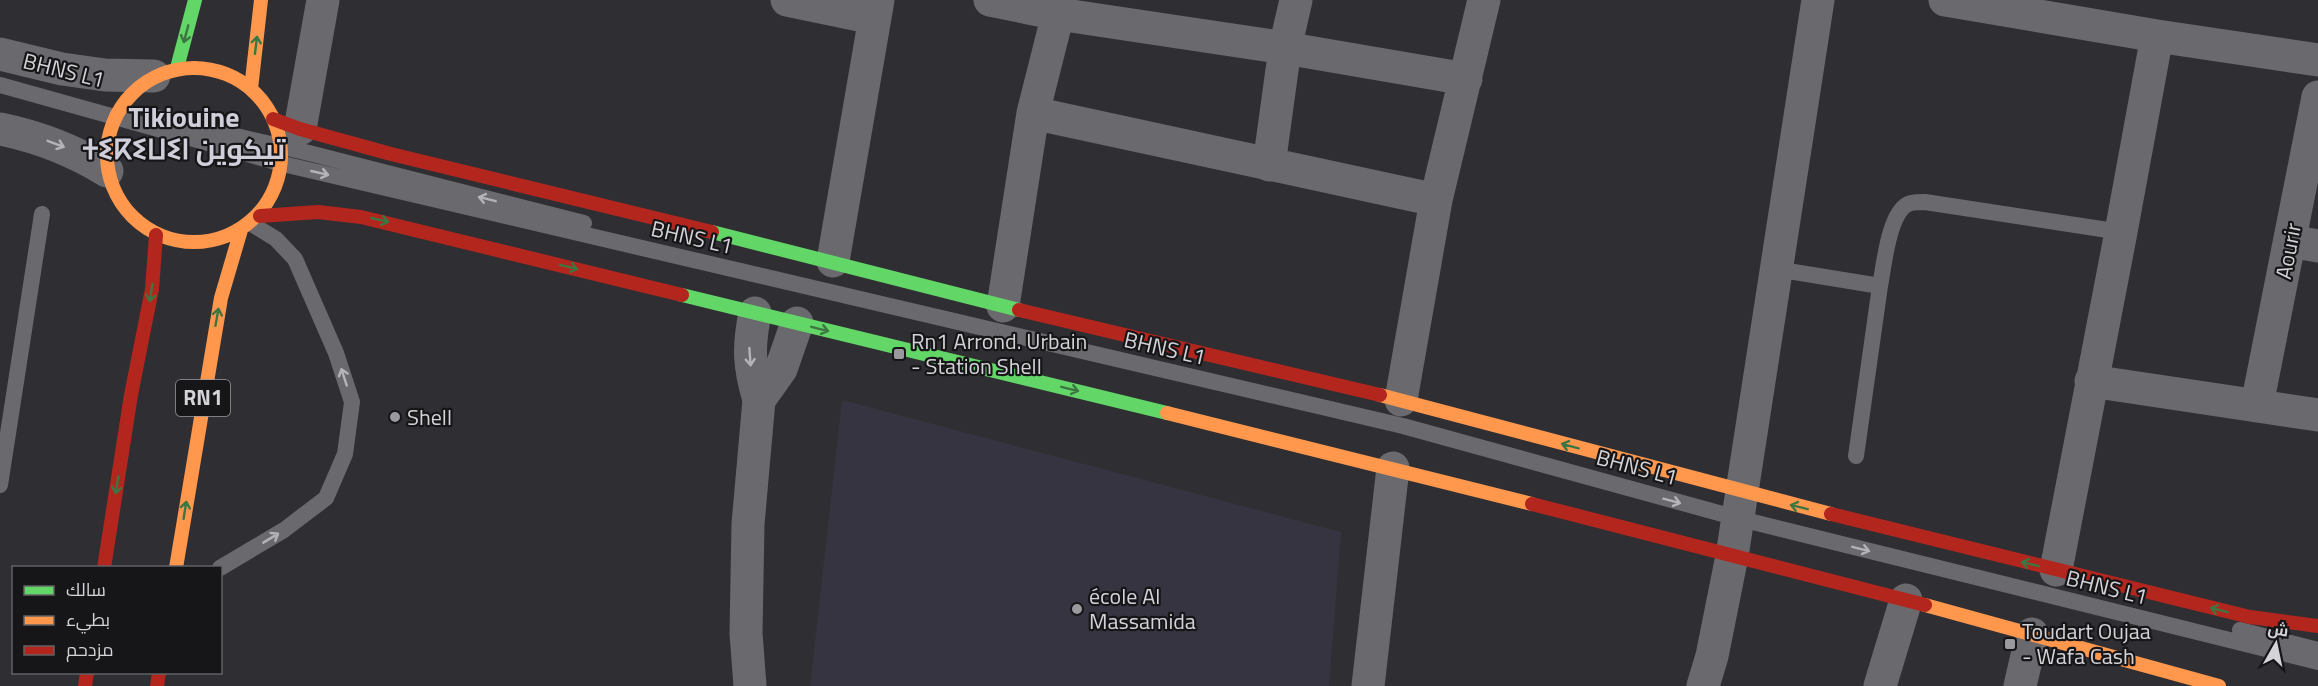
<svg xmlns="http://www.w3.org/2000/svg" width="2318" height="686" font-family="'Titillium Web',Cairo,'Noto Sans Tifinagh',sans-serif">
<rect width="100%" height="100%" fill="#2f2f33"/>
<!-- built -->
<path fill="#373441" d="M842,400L1341,532L1329,686H810Z"/>
<g fill="none" stroke-linecap="round" stroke-linejoin="round">
<!-- lane -->
<path stroke="#6a6a6e" stroke-width="16" d="M0,85L283,164L1403,426L1737,518L2318,662
M155,117L309,153L584,223
M1776,269L1880,286L1856,456
M1880,286C1884,266 1889,208 1911,203C1915,202 1921,202 1925,202L2121,232
M0,485L42,214
M220,568L284,530L326,498L345,454L352,402L336,353L295,259L276,239L250,223
M2240,630L2318,650"/>
<!-- street -->
<path stroke="#6a6a6e" stroke-width="33" d="M787,0L874,18
M990,0L1058,14L1285,48L1466,79
M1945,0L2157,36L2318,60
M0,54L62,69L105,75L154,76
M1033,113L1436,200
M0,129C39,137 73,150 107,171
M300,129L323,0
M1269,165L1285,48L1296,0
M2290,241L2318,246
M833,261L878,0
M1003,306L1033,113L1058,14
M2091,381L2318,415
M759,400L781,369L797,323
M1401,400L1436,200L1484,0
M2257,405L2318,97
M2056,570L2121,232L2157,36
M750,686L746,633L748,524L759,400C749,366 748,348 755,313
M1368,686L1393,468
M1703,686L1712,656L1732,556L1818,0
M1880,686L1906,600
M2020,686L2032,634"/>
<!-- fast -->
<path stroke="#63d668" stroke-width="14" d="M177,68L195,0
M712,232L1019,310
M682,295L1167,413"/>
<!-- slow -->
<path stroke="#ff974d" stroke-width="14" d="M107 155a87 87 0 1 1 174 0a87 87 0 1 1-174 0Z
M251,89L261,0
M1380,395L1831,514
M1167,413L1532,504
M176,568L221,298L241,230
M1925,605L2219,686"/>
<!-- jam -->
<path stroke="#b3261e" stroke-width="14" d="M273,119L300,129L391,154L712,232
M260,216L318,212L361,217L682,295
M1019,310L1380,395
M1532,504L1925,605
M1831,514L2250,617L2318,626
M104,568L131,395L152,289L156,235
M85,686L87,672
M157,686L159,672"/>
</g>
<!-- one-way arrows -->
<defs><path id="oneway-shaft" d="M-6 0H5M1.5-3L5.5 0L1.5 3" fill="none" stroke-width="1.6" stroke-linecap="round" stroke-linejoin="round" transform="scale(1.5)"/></defs>
<g stroke="#3c7640">
<use href="#oneway-shaft" transform="translate(186 34) rotate(105)"/>
<use href="#oneway-shaft" transform="translate(256 45) rotate(-83)"/>
<use href="#oneway-shaft" transform="translate(380 220) rotate(13)"/>
<use href="#oneway-shaft" transform="translate(569 267) rotate(14)"/>
<use href="#oneway-shaft" transform="translate(151 293) rotate(99)"/>
<use href="#oneway-shaft" transform="translate(217 317) rotate(-80)"/>
<use href="#oneway-shaft" transform="translate(820 329) rotate(14)"/>
<use href="#oneway-shaft" transform="translate(1070 389) rotate(14)"/>
<use href="#oneway-shaft" transform="translate(1570 446) rotate(-165)"/>
<use href="#oneway-shaft" transform="translate(117 485) rotate(99)"/>
<use href="#oneway-shaft" transform="translate(1799 507) rotate(-166)"/>
<use href="#oneway-shaft" transform="translate(185 510) rotate(-81)"/>
<use href="#oneway-shaft" transform="translate(2030 564) rotate(-166)"/>
<use href="#oneway-shaft" transform="translate(2219 610) rotate(-166)"/>
</g>
<g stroke="#b4b4b8">
<use href="#oneway-shaft" transform="translate(56 144) rotate(21)"/>
<use href="#oneway-shaft" transform="translate(320 173) rotate(13)"/>
<use href="#oneway-shaft" transform="translate(487 199) rotate(-166)"/>
<use href="#oneway-shaft" transform="translate(750 357) rotate(86)"/>
<use href="#oneway-shaft" transform="translate(344 377) rotate(-108)"/>
<use href="#oneway-shaft" transform="translate(1672 501) rotate(15)"/>
<use href="#oneway-shaft" transform="translate(271 538) rotate(-31)"/>
<use href="#oneway-shaft" transform="translate(1861 549) rotate(14)"/>
</g>
<!-- markers -->
<g fill="#9a9a9e" stroke="#161619" stroke-width="2">
<rect x="893" y="348" width="12" height="12" rx="3"/>
<circle cx="395" cy="417" r="6"/>
<circle cx="1077" cy="609" r="6"/>
<rect x="2004" y="638" width="12" height="12" rx="3"/>
</g>
<g text-anchor="middle" stroke-width="4.5" stroke-linejoin="round" paint-order="stroke">
<!-- shield labels -->
<rect fill="#161619" stroke="#9a9a9f" stroke-width="1.5" x="176" y="380" width="54" height="36" rx="4.5"/>
<g font-size="21" font-weight="bold" fill="#d3d3d8">
<text x="203" y="405">RN1</text>
</g>
<!-- street labels -->
<g font-size="22" fill="#d3d3d8" stroke="#161619">
<text transform="translate(64 70) rotate(14)" y="8">BHNS L1</text>
<text transform="translate(692 237) rotate(13)" y="8">BHNS L1</text>
<text transform="translate(2288 251) rotate(-79)" y="8">Aourir</text>
<text transform="translate(1165 348) rotate(13)" y="8">BHNS L1</text>
<text transform="translate(1637 467) rotate(15)" y="8">BHNS L1</text>
<text transform="translate(2107 587) rotate(14)" y="8">BHNS L1</text>
</g>
<!-- poi labels -->
<g font-size="22" fill="#d3d3d8" stroke="#161619" text-anchor="start">
<text x="911" y="349">Rn1 Arrond. Urbain<tspan x="911" dy="25">- Station Shell</tspan></text>
<text x="407" y="425">Shell</text>
<text x="1089" y="604">école Al<tspan x="1089" dy="25">Massamida</tspan></text>
<text x="2022" y="639">Toudart Oujaa<tspan x="2022" dy="25">- Wafa Cash</tspan></text>
</g>
<!-- district labels -->
<g font-size="28" font-weight="bold" fill="#d0ced9" stroke="#161619">
<text x="184" y="127">Tikiouine<tspan x="184" dy="32">ⵜⵉⴽⵉⵡⵉⵏ تيكوين</tspan></text>
</g>
</g>
<!-- legend -->
<rect x="12" y="566" width="210" height="108" fill="#161619" stroke="#626265" stroke-width="1.5"/>
<rect x="24" y="586" width="30" height="9" fill="#63d668" stroke="#626265" stroke-width="1.5"/>
<text x="66" y="596" font-size="18" fill="#d3d3d8">سالك</text>
<rect x="24" y="616" width="30" height="9" fill="#ff974d" stroke="#626265" stroke-width="1.5"/>
<text x="66" y="626" font-size="18" fill="#d3d3d8">بطيء</text>
<rect x="24" y="646" width="30" height="9" fill="#b3261e" stroke="#626265" stroke-width="1.5"/>
<text x="66" y="656" font-size="18" fill="#d3d3d8">مزدحم</text>
<!-- north arrow -->
<g transform="translate(2276 644) rotate(9)" stroke="#161619" stroke-width="4.5" paint-order="stroke">
<path d="M0-4.5L10 22L0 15L-10 22Z" fill="#d3d3d8"/>
<text y="-9" font-size="16" font-weight="bold" text-anchor="middle" fill="#d3d3d8">ش</text>
</g>
</svg>
